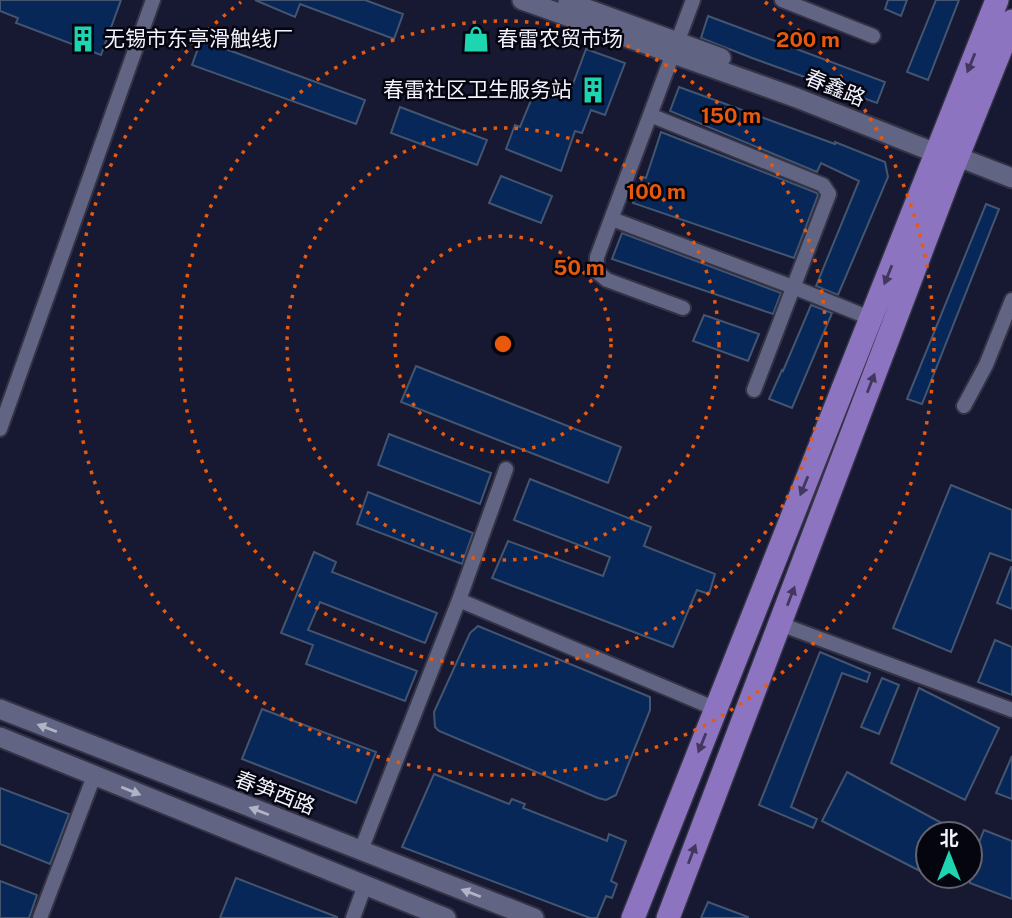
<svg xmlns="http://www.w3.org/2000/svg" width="1012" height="918" font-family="'Public Sans','Noto Sans SC',sans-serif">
<rect width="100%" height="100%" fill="#171831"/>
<!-- building -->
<path fill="#062758" stroke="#445570" stroke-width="2" d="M0,0H121L101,55L16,23L18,18L0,11Z
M255,0H365L403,14L394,39L300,4L295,17Z
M888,0H907L901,16L885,9Z
M936,0H959L928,80L907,72Z
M708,16L885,82L877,103L752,58L701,38Z
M201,40L365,100L356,124L192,65Z
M586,49L625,63L605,115L591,110L582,133L575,131L561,171L506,149L515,125L520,127L536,88L556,96L560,88L570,92Z
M679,87L835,144V142L885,162L888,177L838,295L816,286L859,181L821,163L817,172L670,111Z
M400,107L487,140L477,165L391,133Z
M661,132L817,193L818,195L794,258L633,203L643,177L646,178Z
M501,176L552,196L541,223L489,203Z
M986,204L999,209L922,404L907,399Z
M622,233L781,293L773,314L612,259Z
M811,305L832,313L792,408L769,399L782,370L783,371Z
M704,315L759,334L748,361L693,341Z
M416,366L621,447L608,483L401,402Z
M389,434L491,473L480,504L378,465Z
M530,479L651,527L644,546L715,574L709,594L697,590L673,647L492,578L508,541L603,576L610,557L514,520Z
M951,485L1012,510V561L990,553L951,652L893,628Z
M368,492L473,533L462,564L357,524Z
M314,552L336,562L332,572L437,613L425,643L320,602L308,630L417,671L405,701L306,664L313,645L281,633Z
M1011,567H1012V609L997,603Z
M478,626L650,697V710L616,795L606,800L598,798L439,731L435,727L434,712L470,633Z
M995,640L1012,647V695L978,682Z
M820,652L870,673L867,682L842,673L791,807L817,819L813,828L759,805Z
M882,678L899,685L879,734L861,727Z
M919,688L999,728L965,800L891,763Z
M262,709L376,752L356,803L242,759Z
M1012,756V799L996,793Z
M847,772L962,834H928V875L822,821Z
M434,774L509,804L512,799L525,804L523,808L607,841L609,834L626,841L611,881L617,884L612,898L606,896L597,918H590L402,847Z
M0,788L69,814L50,864L0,844Z
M984,830L1012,841V899L970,883V865Z
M236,878L337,917V918H220Z
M0,881L37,895L29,918H0Z
M708,902L748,917V918H701Z"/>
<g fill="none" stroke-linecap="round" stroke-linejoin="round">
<!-- street casing -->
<g stroke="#343346" stroke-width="18">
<path id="street" d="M782,0L873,36
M650,115L823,185L829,194L754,390
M612,219L793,287L870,318
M683,308L607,280L596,271L597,257L693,0
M964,406L986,365L1012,300
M0,429L153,0
M459,600L716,709
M780,624L1012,710
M361,850L459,600L506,469
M40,918L94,776
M353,918L365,885"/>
</g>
<!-- secondary casing -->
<g stroke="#343346" stroke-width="23">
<path id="secondary" d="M522,0L797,98L936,153L958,157L1012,178
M568,2L721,58
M0,709L534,918
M0,737L446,918"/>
</g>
<!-- primary casing -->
<g stroke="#343346" stroke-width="26">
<path id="primary" d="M633,918L997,0
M668,918L949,178L1012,21"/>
</g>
<!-- street -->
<use href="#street" stroke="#616483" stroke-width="14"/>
<!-- secondary -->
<use href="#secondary" stroke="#616483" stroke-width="19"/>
<!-- primary -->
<use href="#primary" stroke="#8d74c0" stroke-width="23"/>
</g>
<!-- one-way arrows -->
<defs><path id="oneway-solid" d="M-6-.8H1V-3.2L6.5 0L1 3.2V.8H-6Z" transform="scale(1.75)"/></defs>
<g fill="#42375f">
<use href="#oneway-solid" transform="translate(971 63) rotate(112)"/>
<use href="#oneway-solid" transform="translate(888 275) rotate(112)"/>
<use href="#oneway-solid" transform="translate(871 383) rotate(-69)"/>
<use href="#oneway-solid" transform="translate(804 486) rotate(112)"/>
<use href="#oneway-solid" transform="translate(791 596) rotate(-69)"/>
<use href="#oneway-solid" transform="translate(702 743) rotate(112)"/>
<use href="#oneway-solid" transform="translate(692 854) rotate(-69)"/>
</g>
<g fill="#b1b3c7">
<use href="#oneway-solid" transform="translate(47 728) rotate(-159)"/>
<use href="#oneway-solid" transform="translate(131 791) rotate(22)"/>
<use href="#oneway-solid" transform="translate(259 811) rotate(-159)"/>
<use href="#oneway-solid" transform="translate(471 893) rotate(-159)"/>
</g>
<!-- distance rings -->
<g fill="none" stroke="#e8590c" stroke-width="3.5" stroke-dasharray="3.5 7">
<circle cx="503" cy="344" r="108"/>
<circle cx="503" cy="344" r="216"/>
<circle cx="503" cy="344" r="323"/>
<path d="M765 2A431 431 0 1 1 241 2"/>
</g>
<!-- icons -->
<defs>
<g id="building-bare" transform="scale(2.1)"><path d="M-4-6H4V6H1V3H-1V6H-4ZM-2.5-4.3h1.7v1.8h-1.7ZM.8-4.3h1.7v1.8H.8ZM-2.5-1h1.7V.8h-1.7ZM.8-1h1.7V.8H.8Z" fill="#1dd5b1" stroke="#05050f" stroke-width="2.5" paint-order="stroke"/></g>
<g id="shop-bare" transform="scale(2.1)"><path d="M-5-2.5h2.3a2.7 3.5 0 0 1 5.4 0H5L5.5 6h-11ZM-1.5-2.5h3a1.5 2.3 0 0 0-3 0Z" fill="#1dd5b1" stroke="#05050f" stroke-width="2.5" paint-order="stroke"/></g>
</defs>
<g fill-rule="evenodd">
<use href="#building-bare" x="83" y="39"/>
<use href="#shop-bare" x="476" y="39"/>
<use href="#building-bare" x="593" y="90"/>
</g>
<g text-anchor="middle" stroke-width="5" stroke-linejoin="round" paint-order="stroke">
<!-- poi labels -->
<g font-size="21" fill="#f2f3fe" stroke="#05050f" text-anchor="start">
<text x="104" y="46">无锡市东亭滑触线厂</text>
<text x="497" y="46">春雷农贸市场</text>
<text x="572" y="97" text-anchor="end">春雷社区卫生服务站</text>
</g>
<!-- street labels -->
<g font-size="21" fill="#f2f3fe" stroke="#05050f">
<text transform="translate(835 88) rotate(22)" y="7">春鑫路</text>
<text transform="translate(275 793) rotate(21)" y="7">春笋西路</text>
</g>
</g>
<circle cx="503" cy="344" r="10" fill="#e8590c" stroke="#05050f" stroke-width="3.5"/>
<g font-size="21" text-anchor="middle" font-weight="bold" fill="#e8590c" stroke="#05050f" stroke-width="5" stroke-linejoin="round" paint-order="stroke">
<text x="808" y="47">200 m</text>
<text x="731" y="123">150 m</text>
<text x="656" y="199">100 m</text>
<text x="579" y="275">50 m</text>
</g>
<!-- north arrow -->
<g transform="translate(949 855)"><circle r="33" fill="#05050f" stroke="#64646f" stroke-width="2"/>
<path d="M0-5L12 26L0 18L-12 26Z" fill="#1dd5b1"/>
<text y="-10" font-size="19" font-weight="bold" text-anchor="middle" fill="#f2f3fe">北</text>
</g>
</svg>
